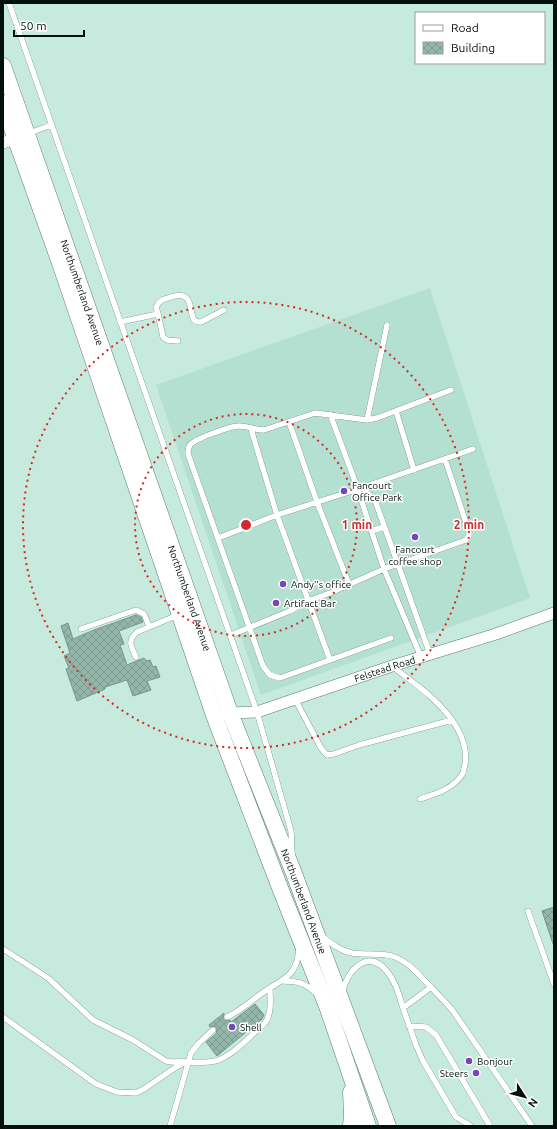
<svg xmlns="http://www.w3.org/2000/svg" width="557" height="1129" font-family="Ubuntu,sans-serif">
<defs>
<pattern id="building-cross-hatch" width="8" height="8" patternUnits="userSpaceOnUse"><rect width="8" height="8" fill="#94b6aa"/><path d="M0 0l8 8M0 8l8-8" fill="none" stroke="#7e9b91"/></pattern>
</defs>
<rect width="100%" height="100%" fill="#c6eadd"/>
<!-- built -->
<path fill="#b3e0d0" d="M430,288L530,598L261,695L156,385Z"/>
<!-- building -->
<path fill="url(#building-cross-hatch)" stroke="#75978b" d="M136,615L141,617L143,622L119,631L124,644L120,645L127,665L144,658L146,661L150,660L153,667L156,666L160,677L147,681L151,690L133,696L127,680L105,687V689L77,701L66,669L69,668L64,656L70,653L61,626L68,623L73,639L94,630Z
M554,907V943L553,944L542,911Z
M255,1004L264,1015L262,1019L217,1056L206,1042L216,1034L217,1029L215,1026L210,1027L209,1025L224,1013L223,1019L226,1021L230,1020L231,1022Z"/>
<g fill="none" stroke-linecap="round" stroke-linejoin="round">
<!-- service casing -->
<g stroke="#5c7d71" stroke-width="6">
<path id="service" d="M9,3L257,712L291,831L292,854
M27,134L51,125
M158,314L156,307C160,300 164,299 171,297C201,288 183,324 201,322L224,310
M120,322L158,314L163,337L167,340L178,341
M396,411L414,470
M330,414L356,484L384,569L421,657
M367,420L387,325
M289,422L317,502L349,584
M251,429L277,515L330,660
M361,487L371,496L376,503L430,654
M371,531L384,527
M218,538L277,515L358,489L473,449
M81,629L136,610L144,614L149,626
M231,635L290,611L308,601L330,593L384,569L466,540L469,536V532L445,459
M391,638L280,678L270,675L263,666L188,454C188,451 188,448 190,445C194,439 231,426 239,426C248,426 255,430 264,430L315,413L367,420L377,418L451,390
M136,657C131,646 127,641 137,632L178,615
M392,666C404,676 418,685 430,696C449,713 469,738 465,764C464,767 464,771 463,773C454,789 435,794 420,799
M295,699L321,748L327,755L334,754L359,745L452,720
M528,911L554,984
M323,937C332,944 341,951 352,953C365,955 379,953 392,956C408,961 419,975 430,986C438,995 446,1002 453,1011L532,1126
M3,949L48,978L93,1020L133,1040L166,1061L172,1062C186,1061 202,1064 215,1061C232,1057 252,1034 265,1023C272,1013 270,1001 270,989
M283,981C299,981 305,983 317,994
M431,987L403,1008L416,1045L423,1061L456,1117L471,1126
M342,992C350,966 371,946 391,977C397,986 400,998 403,1008
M3,1017L96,1084L117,1092L136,1093L144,1089L176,1067L184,1063
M227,1017C240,1011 250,1002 261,994C282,978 297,979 299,948
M409,1026L426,1027L436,1035L490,1126
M170,1126L191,1053L199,1043L213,1030"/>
</g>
<!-- minor casing -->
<g stroke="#5c7d71" stroke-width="12">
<g id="minor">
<path d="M3,143L21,136"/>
<path id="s1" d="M225,714L230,713L257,712L392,666L496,634L554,613"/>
</g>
</g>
<!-- secondary casing -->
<g stroke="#5c7d71" stroke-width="17">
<g id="secondary">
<path id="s2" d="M3,66L230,713L293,871L388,1126"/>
<path d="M3,103L60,263L215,718L282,893L327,1006L368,1126"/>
<path d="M351,1126L352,1115L351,1092"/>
</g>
</g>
<!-- service -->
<use href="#service" stroke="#fff" stroke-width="5.5"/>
<!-- minor -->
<use href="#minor" stroke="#fff" stroke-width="11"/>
<!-- secondary -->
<use href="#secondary" stroke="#fff" stroke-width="16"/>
</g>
<!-- distance rings -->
<g fill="none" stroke="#d62828" stroke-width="2" stroke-dasharray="2 4">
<circle cx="246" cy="525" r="111"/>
<circle cx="246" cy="525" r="223"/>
</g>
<!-- markers -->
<g fill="#7845bd" stroke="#fff" stroke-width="1.5">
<circle cx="344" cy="491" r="4"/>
<circle cx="415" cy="537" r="4"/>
<circle cx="283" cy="584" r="4"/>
<circle cx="276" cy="603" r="4"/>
<circle cx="232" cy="1027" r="4"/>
<circle cx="469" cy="1061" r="4"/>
<circle cx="476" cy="1073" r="4"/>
</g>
<g text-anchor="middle" stroke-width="3" stroke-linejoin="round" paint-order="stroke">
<!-- street labels -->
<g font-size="10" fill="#04100c" stroke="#fff">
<text dy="4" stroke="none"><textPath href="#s2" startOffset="240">Northumberland Avenue</textPath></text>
<text dy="4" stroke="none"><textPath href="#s2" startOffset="564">Northumberland Avenue</textPath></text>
<text dy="4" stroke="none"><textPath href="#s1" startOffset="167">Felstead Road</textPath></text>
<text dy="4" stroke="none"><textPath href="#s2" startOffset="888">Northumberland Avenue</textPath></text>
</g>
<!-- poi labels -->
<g font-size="10" fill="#04100c" stroke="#fff" text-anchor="start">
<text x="352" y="489">Fancourt<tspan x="352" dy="12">Office Park</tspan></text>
<text x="415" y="553" text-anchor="middle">Fancourt<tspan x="415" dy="12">coffee shop</tspan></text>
<text x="291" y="588">Andy''s office</text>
<text x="284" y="607">Artifact Bar</text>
<text x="240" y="1031">Shell</text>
<text x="477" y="1065">Bonjour</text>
<text x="468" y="1077" text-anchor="end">Steers</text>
</g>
</g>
<circle cx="246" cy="525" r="6" fill="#d62828" stroke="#fff" stroke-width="2"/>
<g font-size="12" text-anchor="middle" font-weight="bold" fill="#d62828" stroke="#fff" stroke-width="3" stroke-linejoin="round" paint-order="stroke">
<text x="357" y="529">1 min</text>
<text x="469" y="529">2 min</text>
</g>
<!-- border -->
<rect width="557" height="1129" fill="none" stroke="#04100c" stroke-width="8"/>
<!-- legend -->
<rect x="415" y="12" width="130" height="52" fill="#ffffff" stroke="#9b9f9e"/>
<rect x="423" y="25" width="20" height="6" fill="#ffffff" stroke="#9b9f9e"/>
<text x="451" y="32" font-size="12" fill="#04100c">Road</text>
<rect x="423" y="42" width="20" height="12" fill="url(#building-cross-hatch)" stroke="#9b9f9e"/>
<text x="451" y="52" font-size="12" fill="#04100c">Building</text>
<!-- north arrow -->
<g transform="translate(525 1097) rotate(126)" stroke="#ffffff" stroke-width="3" paint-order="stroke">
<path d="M0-3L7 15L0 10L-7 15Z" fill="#04100c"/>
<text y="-6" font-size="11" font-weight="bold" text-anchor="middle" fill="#04100c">N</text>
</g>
<!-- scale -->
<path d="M14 30v6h70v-6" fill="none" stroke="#04100c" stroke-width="2"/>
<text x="20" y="30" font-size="12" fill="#04100c" stroke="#ffffff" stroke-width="3" paint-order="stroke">50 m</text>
</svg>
